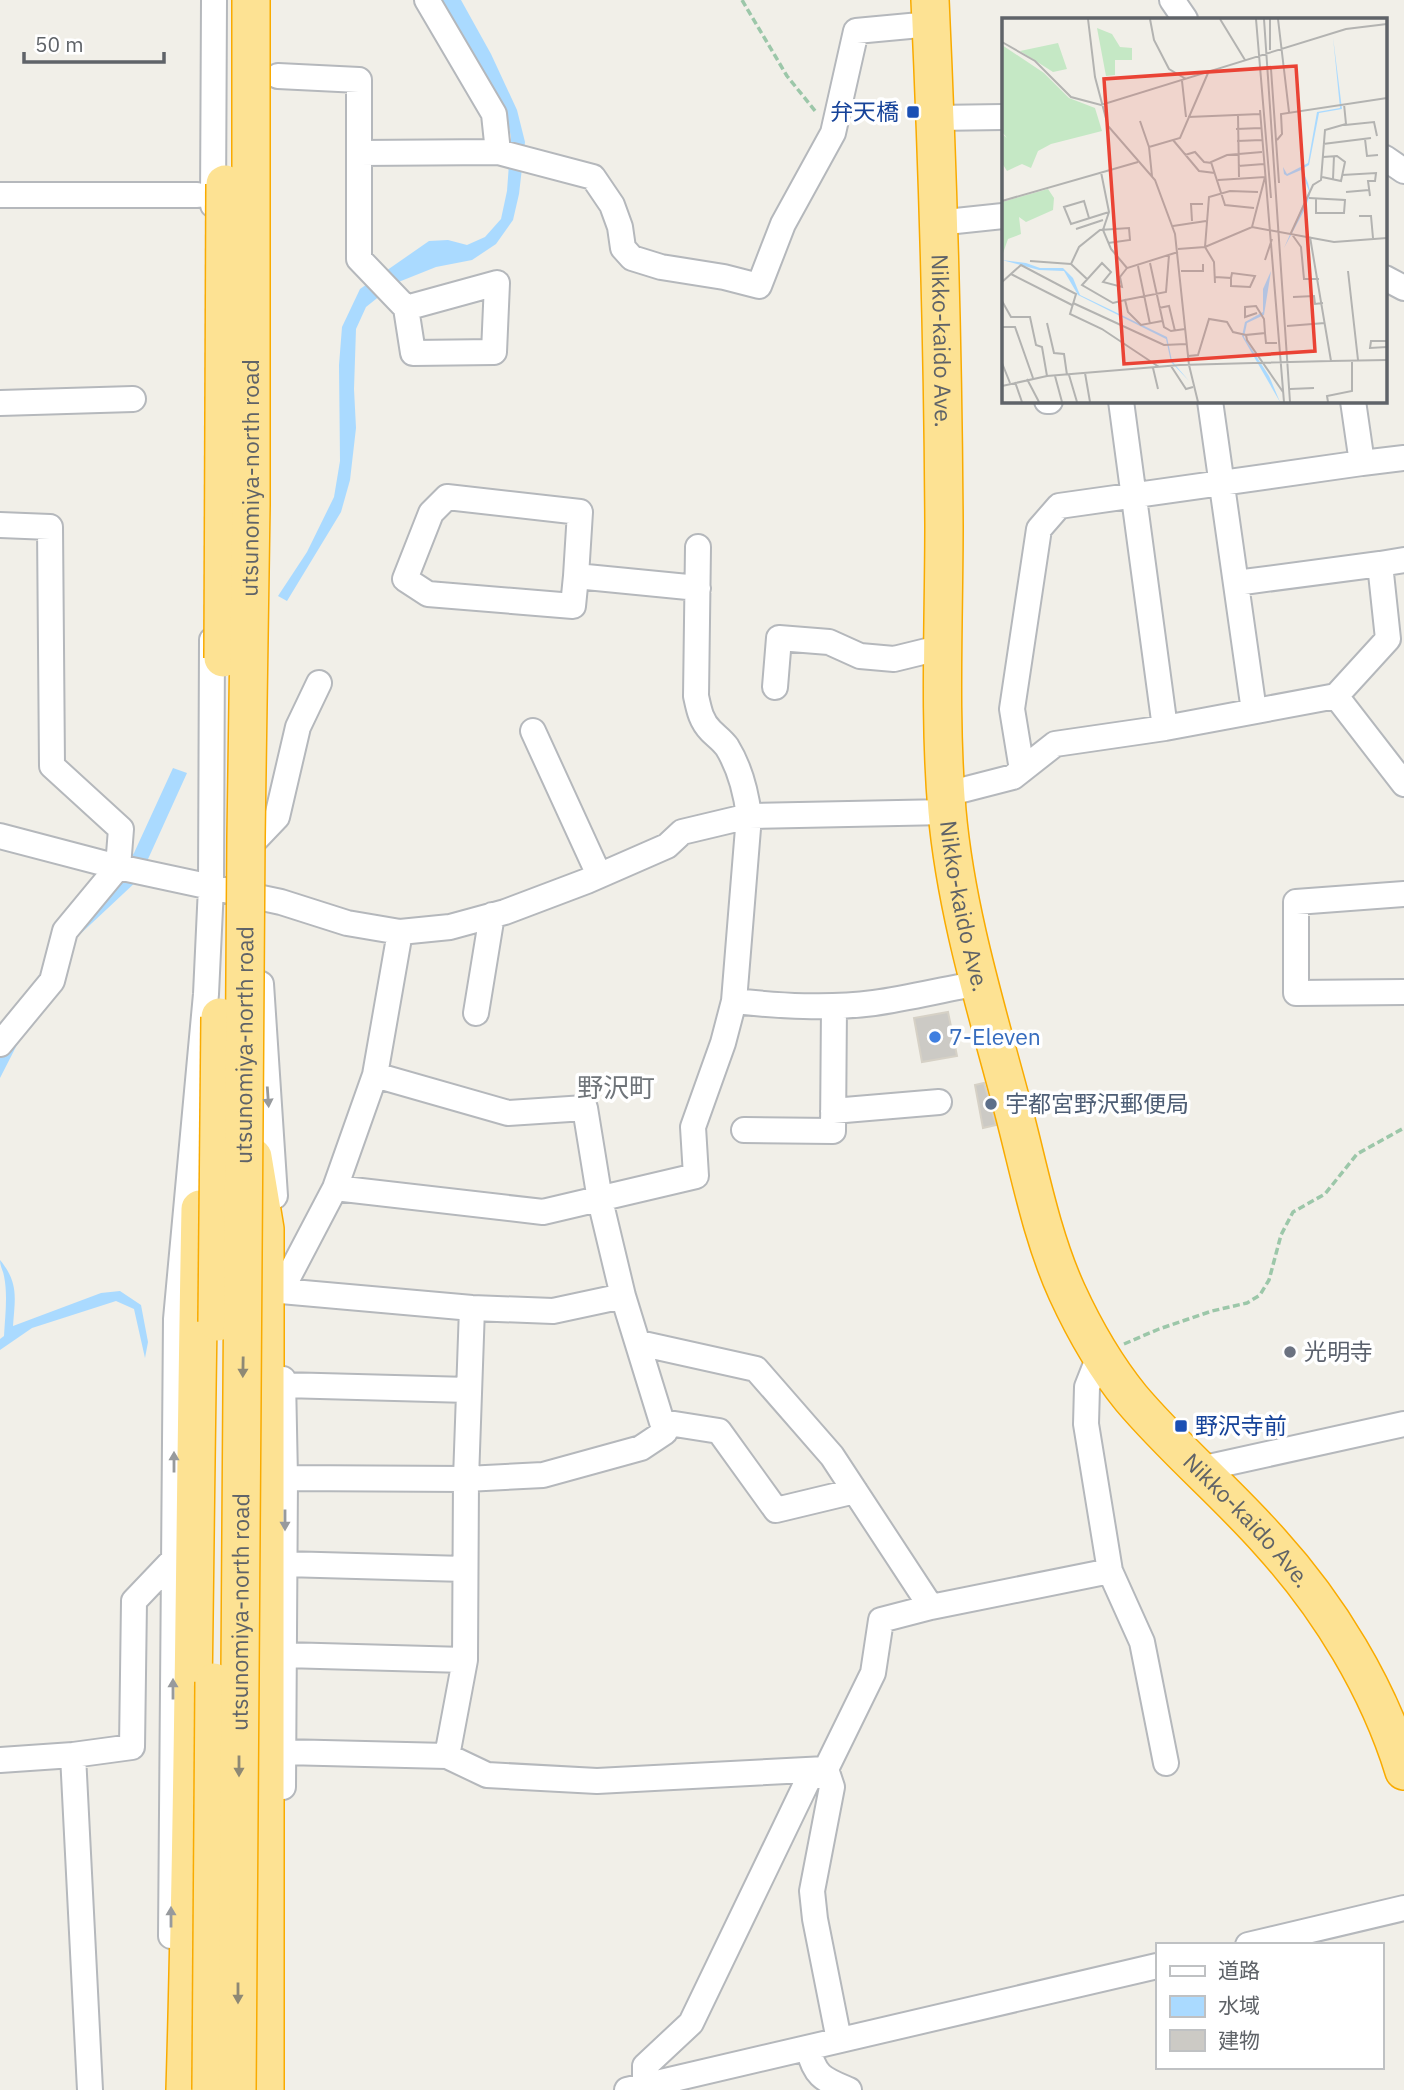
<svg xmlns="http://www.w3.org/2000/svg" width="1404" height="2090" font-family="'IBM Plex Sans','Noto Sans JP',sans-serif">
<rect width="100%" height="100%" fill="#f1efe8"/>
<!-- water -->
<path fill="#aadaff" d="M441,0H461L491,54L517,110L525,142L519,194L513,220L496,244L472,260L436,267L396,283L366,307L356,329L354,389L356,428L350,480L341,512L287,601L278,596L307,552L334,497L340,461L339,365L342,327L360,289L429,241L448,240L467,245L485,237L501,219L507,191L511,137L506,113Z
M173,768L187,773L139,879L76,938L66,972L52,1001L21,1037L0,1078V1056L7,1040L70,938L134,853Z
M0,1260C19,1283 15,1298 13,1326L101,1293L120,1291L141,1305L148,1342L145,1358L134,1309L116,1301L32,1328L0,1350V1339L4,1336C5,1317 8,1295 4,1276C3,1270 0,1267 0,1260Z"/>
<!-- building -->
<path fill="#cccac5" stroke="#d6d1c6" stroke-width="2" d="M948,1012L957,1056L922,1062L914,1018Z
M984,1083L996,1125L983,1128L975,1085Z"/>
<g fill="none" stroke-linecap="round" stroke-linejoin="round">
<!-- minor casing -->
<g stroke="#b5b8bc" stroke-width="28">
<path id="minor" d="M1172,0L1185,19
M278,76L359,80V153
M935,118L1003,117
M498,152L593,177L612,205L620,227L623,248L632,258L661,267L724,277L759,286L783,224L833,133L856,31L931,24
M1385,158L1404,171
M0,195H197
M213,205L214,0
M937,223L1003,216
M1385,278L1404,288
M406,308L497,283L494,352L413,353L406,308L359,259V153L498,152L494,114L427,0
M1047,401H1050
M1121,401L1165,728
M1210,401L1254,711
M1353,401L1362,463L1404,458
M0,403L133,399
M0,525L50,527L52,766L121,829L118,867L65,931L52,981L0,1044
M576,576L573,606L428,594L405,579L431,513L447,497L580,512L576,576L698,588
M1236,583L1380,564
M775,687L779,638L829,642L860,656L894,659L943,647
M1336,696L1404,784
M533,731L599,875
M1022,770L1012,709L1039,529L1059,506L1362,463
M947,794L1013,777L1055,744L1165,728L1336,696L1388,639L1380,564L1404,560
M0,836L118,867L281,902L347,923L400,932L450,927L505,912L587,881L667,846L682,832L749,816L947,812
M256,839L277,817L298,727L319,683
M1404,894L1296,902V993L1404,992
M400,932L375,1075L335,1188L281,1291L472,1308L553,1311L623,1296
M261,984L275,1196
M734,1001C781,1006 827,1009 874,1003C909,998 945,989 980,983
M476,1013L492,915
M833,1111L939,1102
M744,1130L833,1131L834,1006
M335,1188L543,1212L696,1176L693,1127L723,1043L734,1001L749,816C746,792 740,768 727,747C723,741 716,736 711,731C701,721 699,710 696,696L698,547
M639,1343L756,1369L832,1456L931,1607
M283,1379L285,1478L283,1787
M283,1385L469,1390
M662,1422L719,1431L776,1510L855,1491
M1200,1469L1404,1424
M285,1478L466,1479L543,1475L641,1448L665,1432L623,1296L600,1200L585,1108L508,1113L375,1075
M284,1564L465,1569
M1110,1571L1142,1642L1166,1763
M284,1655L465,1660
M283,1752L447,1756L487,1775L597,1781L826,1769
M73,1755L90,2090
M447,1756L465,1660L466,1479L472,1308
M0,1760L73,1755L132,1747L134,1601L174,1559
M826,1769L832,1787L812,1891L815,1919L839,2040
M171,1936L176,1319L206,994L211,887L212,640
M1248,1945L1404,1908
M808,2048C815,2077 823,2079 849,2090
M645,2086V2066L691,2023L808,1780L826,1769L873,1673L881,1620L931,1607L1110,1571L1086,1424L1087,1387L1100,1354
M627,2090L1157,1966"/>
</g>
<!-- highway casing -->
<g stroke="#f9ab00" stroke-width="40">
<g id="highway">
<path id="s1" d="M930,0C938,175 943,350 944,525C944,620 939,716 947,811C956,912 987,1011 1013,1109C1029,1169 1041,1235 1067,1292C1084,1329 1105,1366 1131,1398C1174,1449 1226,1492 1270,1542C1329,1607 1378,1687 1404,1771"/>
<path d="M253,1157L265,1229V2090"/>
<path d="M185,2090C194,1796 194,1503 200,1209"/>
</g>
</g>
<!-- path -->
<path stroke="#9cc7a9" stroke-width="3.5" stroke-dasharray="7 3.5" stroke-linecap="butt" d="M742,0L787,76L816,112
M1124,1344L1159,1329L1212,1311L1247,1303L1260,1295L1269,1280L1281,1235L1293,1212L1325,1194L1357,1154L1404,1128"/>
<!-- minor -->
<use href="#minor" stroke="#fff" stroke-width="24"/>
<!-- highway -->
<use href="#highway" stroke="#fde293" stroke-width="37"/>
<!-- highway-bridge casing -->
<g stroke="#f9ab00" stroke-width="40" stroke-linecap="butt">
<g id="highway-bridge">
<path d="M223,658L225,184"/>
<path d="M217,1322L220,1017"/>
<path d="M211,2090L214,1682"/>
<path id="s2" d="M237,2090L246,837L251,505V0"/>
</g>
</g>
<!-- highway-bridge -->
<use href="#highway-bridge" stroke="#fde293" stroke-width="37"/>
</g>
<!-- one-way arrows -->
<defs><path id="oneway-solid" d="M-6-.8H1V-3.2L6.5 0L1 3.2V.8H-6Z" transform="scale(1.75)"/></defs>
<g fill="#979a9d">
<use href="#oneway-solid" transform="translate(268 1097) rotate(86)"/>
<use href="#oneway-solid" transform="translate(174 1462) rotate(-90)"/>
<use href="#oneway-solid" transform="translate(285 1520) rotate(90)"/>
<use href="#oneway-solid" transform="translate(173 1689) rotate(-90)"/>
<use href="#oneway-solid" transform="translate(171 1917) rotate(-90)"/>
</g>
<g fill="#8e8975">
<use href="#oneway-solid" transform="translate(243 1367) rotate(91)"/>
<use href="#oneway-solid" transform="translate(239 1766) rotate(90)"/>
<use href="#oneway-solid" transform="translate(238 1993) rotate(90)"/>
</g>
<!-- markers -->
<g fill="#1a4fb4" stroke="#fff" stroke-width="2.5">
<rect x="906" y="105" width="14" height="14" rx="3.5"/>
<rect x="1174" y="1419" width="14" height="14" rx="3.5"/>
</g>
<circle fill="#3f7fe0" stroke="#fff" stroke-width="2.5" cx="935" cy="1037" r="7"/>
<circle fill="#5c6f8a" stroke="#fff" stroke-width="2.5" cx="991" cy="1104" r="7"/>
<circle fill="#6b7280" stroke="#fff" stroke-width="2.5" cx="1290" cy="1352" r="7"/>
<g text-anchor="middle" stroke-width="7" stroke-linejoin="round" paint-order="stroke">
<!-- transit labels -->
<g font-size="23" fill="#164399" stroke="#fff" text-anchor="end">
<text x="899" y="120">弁天橋</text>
<text x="1195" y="1434" text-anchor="start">野沢寺前</text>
</g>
<!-- street labels -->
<g font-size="23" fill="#5f6368" stroke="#fff">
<text dy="8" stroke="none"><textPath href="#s1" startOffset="341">Nikko-kaido Ave.</textPath></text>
<text dy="8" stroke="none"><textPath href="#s2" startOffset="1612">utsunomiya-north road</textPath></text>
<text dy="8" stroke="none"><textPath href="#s1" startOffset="908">Nikko-kaido Ave.</textPath></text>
<text dy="8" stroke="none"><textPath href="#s2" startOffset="1045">utsunomiya-north road</textPath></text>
<text dy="8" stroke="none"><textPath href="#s1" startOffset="1601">Nikko-kaido Ave.</textPath></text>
<text dy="8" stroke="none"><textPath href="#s2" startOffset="478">utsunomiya-north road</textPath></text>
</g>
<!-- shop labels -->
<g font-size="23" fill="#366cbe" stroke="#fff" text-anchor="start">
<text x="949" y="1045">7-Eleven</text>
</g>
<!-- service labels -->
<g font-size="23" fill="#4e5e75" stroke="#fff" text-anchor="start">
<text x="1005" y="1112">宇都宮野沢郵便局</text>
</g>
<!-- worship labels -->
<g font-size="23" fill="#5b616d" stroke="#fff" text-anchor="start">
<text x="1304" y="1360">光明寺</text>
</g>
<!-- quarter labels -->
<g font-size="26" fill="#70757a" stroke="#fff">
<text x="616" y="1097">野沢町</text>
</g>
</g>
<!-- overview -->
<g transform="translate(1002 18)">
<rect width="385" height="385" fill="#f1efe8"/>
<path d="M95,10L110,16L118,29L130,30V42H113V57L104,58ZM56,25L65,51L51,54L18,33ZM0,27L42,55L67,80L93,90L100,113L49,126L36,133L29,150L20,146L5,153L0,145V116L5,120L0,114ZM46,171L52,180L51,192L24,204L17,199L19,216L6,221L0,238V184Z" fill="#c5e8c5"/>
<path d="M331,19L340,91L317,95L307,147L300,151L306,165L308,173V177L303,191L282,230L307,173L299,152L285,158L282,156L281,149L285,156L306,145L315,94L338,90ZM0,242L24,245L38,250H61L71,260L78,277L165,319L170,343L187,363L169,344L164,321L76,277L62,253L37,252ZM269,253L262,297L245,305L242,319L267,358L278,384L240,318L243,304L261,294V271Z" fill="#aadaff"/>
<path fill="none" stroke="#b3b3b1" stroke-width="2" d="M86,1L93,59L106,108L153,162L173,216L187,347L196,384M148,1L152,22L167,51L184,61M218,1L243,42M254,1L269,180M262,1L288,384M268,1V32M276,1L287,94M0,24L33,43L69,79L99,87L344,11L385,6M269,51L277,165M180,63L184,99M258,92L282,384M236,97L237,159M186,99L258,96M138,103L147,129M343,107L372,104L375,118M234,111L259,110M363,121L365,138L376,137M171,122L197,153L213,155M275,122L280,116L279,96L385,80M235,123L260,122M321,126L369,120M183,137L193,134L202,144L210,145M236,148L262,146M99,154L107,194L101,212L109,231L125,250M340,157L374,155L373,163H366L368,178M150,158L147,129L178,120L206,55M320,159L339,163L343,144L335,138L321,139M331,161L332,138M216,162L263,159L250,209M344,174L367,172M307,180L343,182L342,195H314V180M0,183L136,144M252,190L223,187L209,144L225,137L260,134M357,198H369L371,220M87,200L82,183L62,189L69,206L107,194M190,203L189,186H201M171,208L204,203M74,211L101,202M308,219L329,343L385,342M176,231L203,229L250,209L332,224L385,220M263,242L270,221M28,243L69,246M148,245L162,309L169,313L183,311M136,248L148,306M179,253H201V246M346,253L356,342M9,256L70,287M213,259L229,260V268L248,269L253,258L230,255L229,260M85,261L69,246L77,229L98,212L127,210L128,222L106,225M317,261H302L299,229L289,215L311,167L319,162L323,112L344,106L342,86M0,264L19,247L74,276L68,296L100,311L157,349M213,265L212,244L203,229L207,179L228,173L256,174M291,279L312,278L313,286L321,285M123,282L164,274L167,237M0,283L9,299H28L34,327L40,329L45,358M71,285L162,327L184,326M157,290L167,288L173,313M255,295L243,299V289L254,288L262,301L263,315L244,317L245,322L281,374M160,303L139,307L126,294L123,282L111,285L80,267L100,245L109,254L101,264L120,269L118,259L125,250L176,234M45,305L52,335L62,336L65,357M285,308L323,305M0,309H13L31,360M263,315L264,325H275M385,323H369L368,330L385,329M186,338L196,337L207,301L225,304L231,314L244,317M0,345L8,365M169,348L184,371L191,369M151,350L156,371M83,355L88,384M67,357L75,384M53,358L60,384M25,361L37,384M13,364L20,384M0,368L45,358L178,347L329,343M288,371L312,370M326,384L325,378L350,373V343"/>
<path fill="#ea4335" fill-opacity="0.15" stroke="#ea4335" stroke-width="3.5" d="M294,48L313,333L122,346L102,61Z"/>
<rect width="385" height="385" fill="none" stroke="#5f6368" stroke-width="3.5"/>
</g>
<!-- legend -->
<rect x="1156" y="1943" width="228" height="126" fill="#ffffff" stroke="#bfc1c3" stroke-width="2"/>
<rect x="1170" y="1966" width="35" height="10" fill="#ffffff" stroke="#bfc1c3" stroke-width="2"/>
<text x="1218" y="1978" font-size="21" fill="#5f6368">道路</text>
<rect x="1170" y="1996" width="35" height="21" fill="#aadaff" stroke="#bfc1c3" stroke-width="2"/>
<text x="1218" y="2013" font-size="21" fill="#5f6368">水域</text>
<rect x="1170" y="2030" width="35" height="21" fill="#cccac5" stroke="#bfc1c3" stroke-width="2"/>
<text x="1218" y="2048" font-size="21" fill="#5f6368">建物</text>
<!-- scale -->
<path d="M24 52v10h140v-10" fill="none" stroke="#5f6368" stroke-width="3.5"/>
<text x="35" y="52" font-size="21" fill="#5f6368" stroke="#ffffff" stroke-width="5" paint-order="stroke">50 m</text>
</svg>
